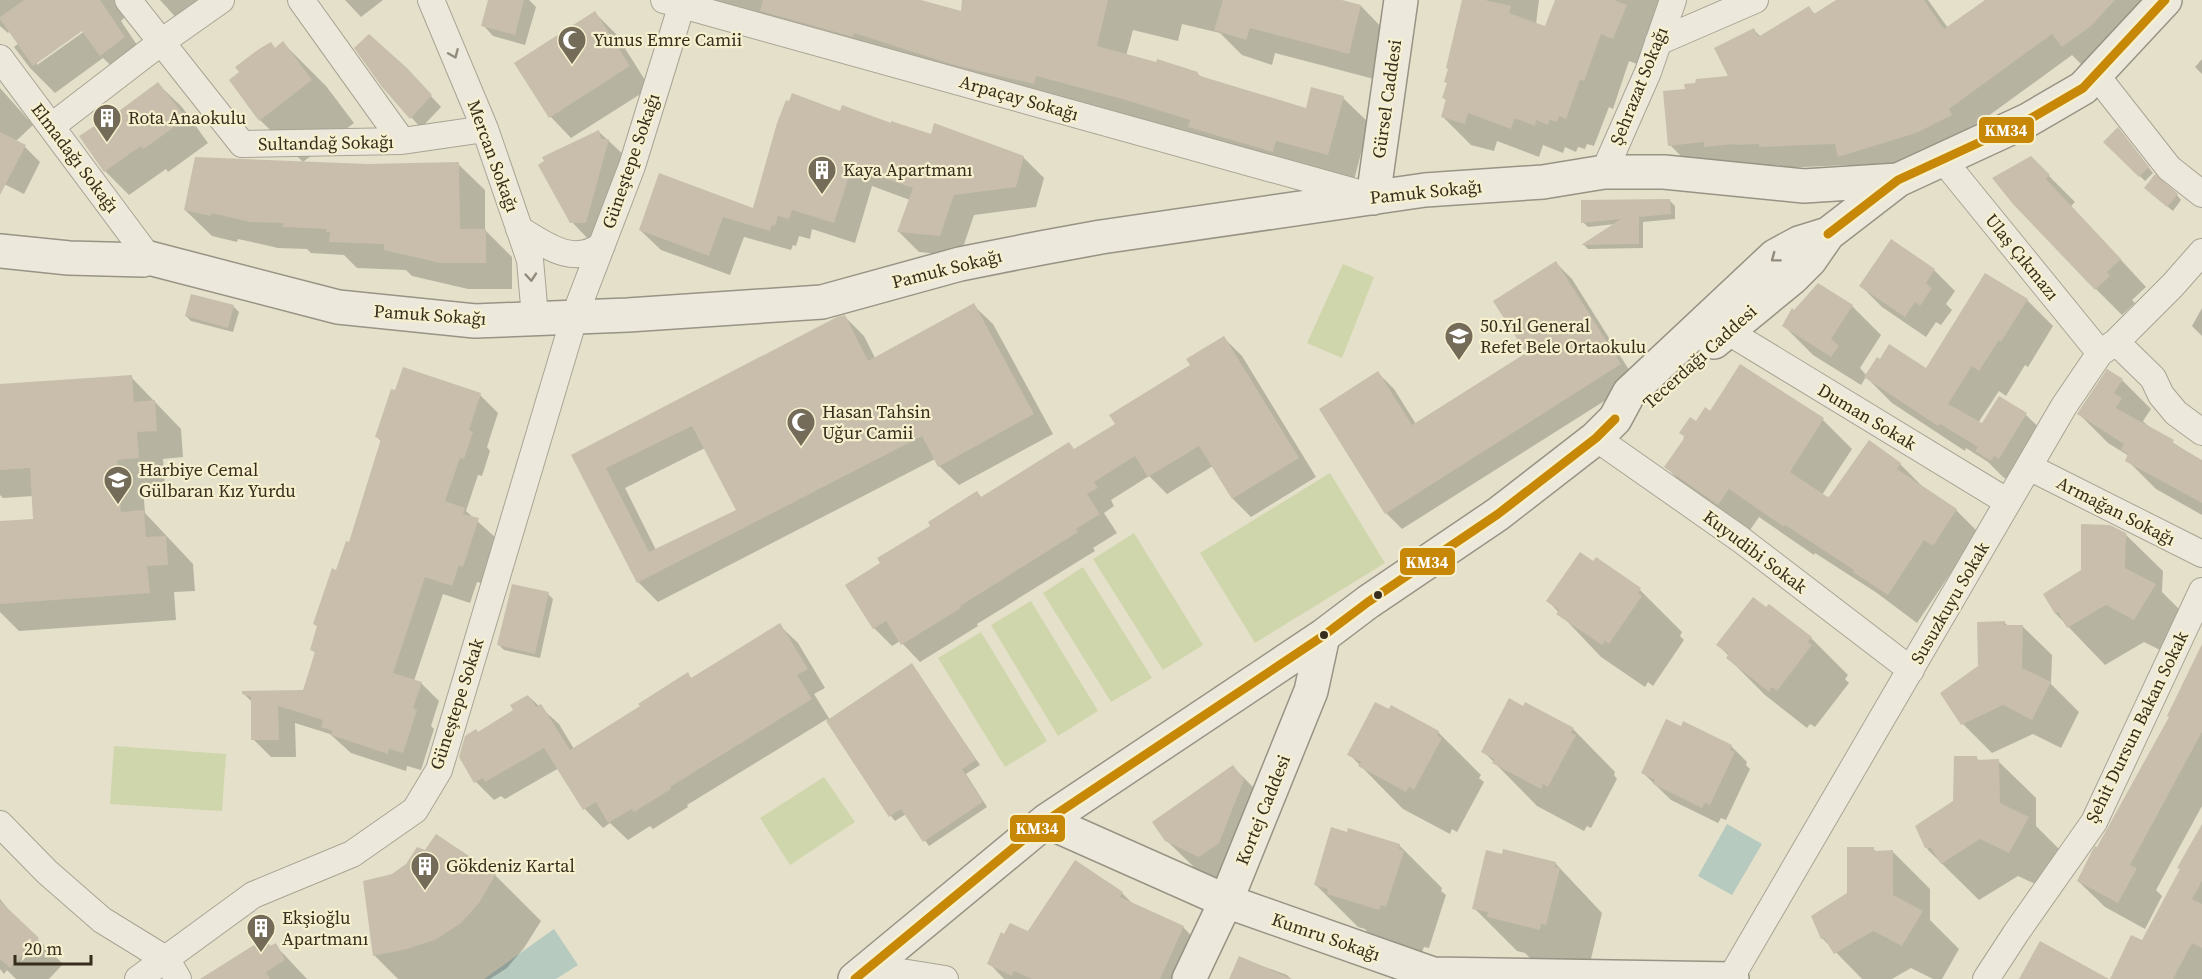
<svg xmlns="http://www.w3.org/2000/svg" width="2202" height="979" font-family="'Source Serif 4',serif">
<rect width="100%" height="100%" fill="#e4e0ca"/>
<!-- green -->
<path fill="#d0d6ac" d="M1343,264L1374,277L1342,358L1307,343Z
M1330,473L1385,563L1255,643L1200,553Z
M1134,533L1203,645L1163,670L1093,559Z
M1083,567L1152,678L1111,702L1043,593Z
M1031,601L1098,711L1058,736L991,625Z
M981,632L1047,741L1005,767L938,658Z
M114,746L226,754L222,811L110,804Z
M824,777L855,822L790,865L760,818Z"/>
<!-- water -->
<path fill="#b6cac0" d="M1727,824L1762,844L1732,895L1698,876Z
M554,929L578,965L556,979H484Z"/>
<!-- shadow -->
<path fill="#0003" fill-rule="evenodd" d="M0,0H142L121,21L149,63L126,80L103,58L55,93L30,68L14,47L19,43L10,31L8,33L0,26ZM87,25L89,28L37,65V62Z
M160,0H221L191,34Z
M345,0H383L361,17Z
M489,0H529L536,7L525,45L493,36L483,25Z
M667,0H904L1016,26L1023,0H1336L1361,6L1386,32L1374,79L1275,53L1272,65L1242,55L1220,33L1182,24L1178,41L1133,30L1126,56L1197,73L1202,78L1307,110L1343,98L1369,123L1354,180Z
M1463,0H1539L1536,24L1546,27L1557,0H1672L1642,66L1629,61L1613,109L1609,107L1594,146L1587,144L1585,149L1578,147L1576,152L1565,147L1563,153L1543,145L1539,157L1497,141L1494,151L1471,145L1443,117L1447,101L1444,98L1448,84L1446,82Z
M1839,0H1928L1948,28L1988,0H2157L2084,67L2072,55L1969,130L1972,137L1861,177L1848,165L1782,168L1779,165L1758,166L1756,164L1727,167L1691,166L1670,145L1687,90L1730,77L1754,30L1761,37L1809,8L1816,15Z
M595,13L616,34L650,88L571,138L551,117L516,63Z
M283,43L326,86L354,123L303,162L260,120L275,49Z
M2202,59V74L2195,67Z
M417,81L441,107L421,128L411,117Z
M158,84L182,107L208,143L175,167L168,172L166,169L129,195L105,171L111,119Z
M0,88L33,125L15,142L25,147L40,162L24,194L0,182Z
M841,113L1023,157L1044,178L1036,207L974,215L960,256L919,252L898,231L910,200L872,186L855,243L812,229L810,239L799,236L796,246L793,245L791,250L744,237L730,275L661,250L640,230L754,210Z
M599,132L625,156L601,239H588L572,222Z
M2123,134L2153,173L2145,181L2105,142Z
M2031,158L2075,202L2071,206L2146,287L2132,300L2135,303L2122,315L2096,289Z
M458,164L485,190V230L512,257V289H468L412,276L406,270L357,268L344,255L311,253L307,249L278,248L238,239L237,242L212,236L185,210L367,165Z
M2151,193L2177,195L2181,200L2173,211Z
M1670,201L1675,206V219L1643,222V248L1588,249L1584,245L1616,224L1588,227L1583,222Z
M1556,263L1572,279L1636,381L1402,529L1386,513L1378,373L1394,389L1416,424L1528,353Z
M1934,270L1955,291L1946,304L1952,310L1941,325L1936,322L1926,337L1882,307L1861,286Z
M192,295L234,307L239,312L233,332L191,321L186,316Z
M2027,300L2053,326L2028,367L2025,365L2006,396L1999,391L1978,423L1982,425L1999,398L2026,415L2052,440L2018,486L2003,477L1988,462L1966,448L1965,451L1892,403L1866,377L1861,385L1813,355L1784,326L1852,306L1881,335L1860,368L1867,376L1926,370Z
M973,305L993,324L1053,434L959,485L939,466L935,459L658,602L638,582L573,455L845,317L864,336L875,358ZM705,448L738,511L656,550L625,488Z
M2202,308V336L2192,326Z
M1224,338L1242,356L1316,477L1251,517L1233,499L1213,466L1167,494L1149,476L1111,500L1114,506L1104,513L1117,533L1093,548L1095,551L977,624L978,626L920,662L900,641L892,646L874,628L882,563L977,493L982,498L1075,450L1117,425Z
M1740,366L1823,420L1852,449L1822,495L1830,499L1900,464L1927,491L1956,510L1985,539L1962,574L1954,568L1917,623L1877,593L1815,553L1814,555L1759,517L1748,533L1695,496L1666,467L1696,423L1711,413Z
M131,377L181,429L183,457L163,459L165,485L143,486L145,513L193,564L195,591L174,592L176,620L19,631L0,612V523L35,520L33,496L3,498L0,495V386Z
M2122,380L2151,409L2143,421L2151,429L2202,461V515L2156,489L2127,460L2129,456L2108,443L2079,414Z
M480,395L498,413L487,447L490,451L482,476L478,475L466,511L496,538L481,583L477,582L470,603L443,594L414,681L421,683L439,701L431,726L434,729L421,770L407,766L406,771L351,753L330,734L295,723L296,757H271L253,739L252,702L243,693L304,691L316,654L312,649L319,628L315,624L350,544L382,442L377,437Z
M2125,534L2163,571L2162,592L2192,622L2172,656L2144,642L2105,665L2056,614L2045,594L2082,571Z
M1594,563L1640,590L1682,632L1680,636L1684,640L1653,686L1648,682L1645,687L1601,657L1548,601Z
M548,594L553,599L540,658L504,650L499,645Z
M2004,622L2008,626H2022L2052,655L2051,684L2079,712L2061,748L2033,734L1992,753L1963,724L1980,666Z
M779,625L798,643L825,688L814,694L830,720L912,665L980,765L966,774L987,807L929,846L906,814L895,821L891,816L827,719L687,805L688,807L653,829L650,826L628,840L610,823L603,828L585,809L559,768L505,799L501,796L494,800L476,782L479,733L515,711L528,696L559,724L574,749L642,707L687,674L692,679Z
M1811,638L1848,675L1845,679L1849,683L1815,727L1810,724L1807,728L1765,695L1728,658L1729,656L1718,645Z
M2202,650V806L2156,890L2162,896L2145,929L2105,907L2078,881L2098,849L2170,717Z
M1682,728L1731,746L1747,762L1746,765L1750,769L1726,820L1721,818L1718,823L1671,800L1643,773Z
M1573,729L1615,772L1614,775L1617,779L1591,828L1587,826L1584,831L1537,806L1483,751Z
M1438,732L1481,775L1479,778L1484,782L1457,832L1452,829L1450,834L1403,809L1349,754Z
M1976,758L1980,761H1998L2036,798V826L2065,855L2046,889L2018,876L1979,900L1928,850L1917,827L1955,802Z
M1233,767L1262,796L1229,885L1196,869L1166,840Z
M2202,828V979H2123L2143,942Z
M1399,845L1442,888L1441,891L1446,895L1429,948L1424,947L1422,952L1371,936L1365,929L1358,927L1315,884Z
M1873,849L1877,852H1893L1930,889V920L1959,949L1942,979H1933L1911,968L1892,979H1862L1822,938Z
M1075,862L1122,893L1135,906L1183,927L1210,955L1200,979H1004L989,963L1028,933Z
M1555,863L1602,913L1589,967L1583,971L1531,959L1525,953L1517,951L1474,908Z
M393,875H495L541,921L524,948L507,968L490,979H398L374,955Z
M0,899L11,913L63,964L49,979H16L7,970L4,974L0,969Z
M266,942L272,947L275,945L307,979H210Z
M1240,958L1287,975L1291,979H1232Z"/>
<!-- building -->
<path fill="#c8beab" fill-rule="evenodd" d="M24,0H100L125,37L100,56L82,31L33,66L0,19V17Z
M488,0H524L515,35L481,26Z
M763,0H921L961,11L962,0H1108L1097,46L1156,62L1157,59L1198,72L1197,75L1306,108L1311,87L1344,96L1328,155L1276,141L1273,152L1188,127L1190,120L1126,100L1036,76L1034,84L954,65L854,33L853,37L760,11Z
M1223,0H1342L1361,5L1349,54L1250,28L1246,40L1214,30Z
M1462,0H1485L1511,6L1509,13L1545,26L1555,0H1614L1627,5L1613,39L1601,34L1584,81L1580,80L1566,119L1559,116L1557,122L1550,120L1548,125L1536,120L1535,126L1515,118L1511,129L1468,113L1465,124L1441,117L1446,99L1442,98L1447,83L1444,82L1448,69L1446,68Z
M1836,0H1924L1944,29L1985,0H2115L2091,26L2062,47L2052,34L1949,109L1952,115L1916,133L1838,157L1835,144L1759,147V144L1735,145V144L1704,147V142L1668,146L1663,91L1685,89L1684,84L1695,83L1696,79L1728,76L1714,48L1754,28L1758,37L1809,6L1814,14Z
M595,11L630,66L549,118L514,63Z
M369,34L407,68L432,95L410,119L382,87L354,48Z
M283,41L312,80L259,121L229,80L239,72L235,67L259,49L271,42L275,48Z
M158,82L186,118L151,144L143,149L141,146L104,172L79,136L110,116L111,117Z
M792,93L840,111L842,105L891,123V121L931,134L934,123L1024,156L1016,187L954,195L940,236L897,232L913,188L852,167L834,223L792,210L789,219L778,216L775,226L772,225L770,231L723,217L709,256L639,230L659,173L753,208L777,123L786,100L789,101Z
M2118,127L2149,167L2139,177L2103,142Z
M599,130L601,139H609L586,223H570L538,165L544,161L542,157Z
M0,132L26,145L0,195Z
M2031,156L2050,175L2046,179L2121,259L2107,272L2110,276L2095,290L2013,204L1992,178Z
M195,157L367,164L459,162L460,229H486V263H440L384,250V244L329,242L330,232H326V229L283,227V223L250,222L211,213V216L184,210Z
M2155,174L2178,194L2167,207L2144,188Z
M1670,199L1671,214L1639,217V244L1581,245L1621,219L1581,223V200Z
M1891,239L1935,269L1926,283L1932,288L1920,306L1915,302L1905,317L1859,286Z
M1556,261L1621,364L1385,514L1319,409L1378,371L1412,425L1526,353L1493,301Z
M1985,273L2028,299L2001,342L1999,340L1979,371L1972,366L1948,404L1982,423L1999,396L2027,413L1999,459L1994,456L1991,461L1975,451L1978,447L1940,424L1938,426L1864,377L1877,357L1880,359L1889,344L1926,368Z
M1818,283L1853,305L1831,339L1839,346L1831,357L1782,326L1792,308L1794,310Z
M191,294L234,305L228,328L185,316Z
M974,303L1034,414L938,467L922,436L637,583L571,455L837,317L845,315L868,361ZM692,426L736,510L649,552L606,468Z
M1224,336L1299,458L1232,499L1199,446L1148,477L1135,456L1094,482L1098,488L1087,494L1100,514L1076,529L1078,532L960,606L961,608L901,645L886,621L873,629L845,585L880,563L877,558L930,526L928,522L977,491L981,497L1069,442L1074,449L1115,424L1109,415L1190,365L1186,359Z
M1740,364L1824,418L1790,472L1826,496L1829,497L1869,440L1901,463L1897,469L1957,509L1933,546L1924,540L1888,595L1853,572L1854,570L1785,525L1784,527L1729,489L1718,505L1664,467L1683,440L1684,436L1679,433L1690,417L1696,421L1705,407L1710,411Z
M403,367L481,393L469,430L473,432L464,459L460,458L445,501L465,508L463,514L479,518L463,567L459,565L452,586L425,577L393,673L422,682L413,708L417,710L403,753L389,749L388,754L331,735L333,731L321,727L323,720L278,706L279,740H251V697L242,694V691L303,690L315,652L310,650L317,626L313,624L332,568L336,570L346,541L349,542L381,439L375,437L391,389L395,390Z
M2107,369L2123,379L2114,393L2122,398L2116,408L2174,440L2172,443L2202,460V503L2125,461L2128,454L2121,450L2124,444L2077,414Z
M132,375L134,402L155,400L157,431L137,432L139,458L117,460L121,512L144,510L146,537L166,536L168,565L147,566L150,593L0,604V521L33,519L30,468L0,470V384Z
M2081,524L2110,525L2126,533L2125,568L2156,584L2134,620L2106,605L2067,628L2058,612L2055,614L2043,594L2081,570Z
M1580,552L1593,561L1596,557L1641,588L1638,593L1642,596L1609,644L1605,641L1602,645L1556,614L1559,610L1546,601Z
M512,584L549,592L535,654L497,645Z
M1753,597L1766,607L1769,604L1812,637L1808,642L1812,645L1777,691L1772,687L1769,692L1726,658L1729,654L1716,645Z
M2005,621L2004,625H2023L2022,668L2051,682L2032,720L2003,705L1961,725L1940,693L1978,666L1977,622Z
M780,623L808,669L797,675L812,699L670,787L671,789L634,812L632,809L608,823L596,802L583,810L544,748L485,782L483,778L474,783L459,757L465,736L476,729L478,732L513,710L510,705L528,695L536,707L541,704L570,750L640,706L638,704L688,672L691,678Z
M2202,644V732L2130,865L2137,868L2118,903L2077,881L2093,849L2095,846L2097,847L2169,717L2167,716Z
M912,663L976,760L962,769L983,802L923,842L901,809L889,817L826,721Z
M1509,698L1523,706L1525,702L1574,728L1571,733L1576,735L1548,787L1543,784L1541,789L1492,763L1494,759L1481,752Z
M1375,702L1389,709L1391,705L1439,731L1437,736L1442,738L1414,790L1409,787L1406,792L1358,766L1361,762L1347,755Z
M1666,719L1681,726L1683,721L1732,745L1730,750L1735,752L1710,805L1705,803L1702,808L1653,784L1655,780L1641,773Z
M1954,756H1977V760L1999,759L2000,803L2029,817L2009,853L1980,839L1941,864L1931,848H1925L1915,826L1953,801Z
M1233,765L1244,780L1219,843L1199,857L1165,841L1152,822Z
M2202,824V881L2192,899L2202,904V948L2192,943L2173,979H2110L2131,935L2142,940L2180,869L2177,868Z
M1331,827L1347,832L1348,828L1400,844L1399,849L1404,851L1386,907L1381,905L1379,910L1327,894L1328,889L1314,885Z
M436,834L496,874L479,903L461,923L435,940L407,949L373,956L363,881L392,874L406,864L417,847L425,850Z
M1847,847H1874V851L1893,850V895L1923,911L1902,946L1873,931L1834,954L1824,938L1821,939L1811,916L1847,893Z
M1503,849L1556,862L1555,867L1560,868L1546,925L1541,924L1540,930L1487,917L1488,912L1472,909L1486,850L1502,854Z
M1075,860L1123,892L1120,897L1184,926L1160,979H1032L1014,971L1012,976L987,964L1001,932L1004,934L1010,923L1028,931Z
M0,901L39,938L10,968L0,959Z
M266,940L270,946L276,943L285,960L266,972L270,979H200L257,943L259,944Z
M2040,941L2109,979H2019Z
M1239,956L1292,979H1229Z"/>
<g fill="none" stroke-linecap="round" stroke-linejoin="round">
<!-- street casing -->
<g stroke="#a9a494" stroke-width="28">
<path id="street" d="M128,0L242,144L402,141L485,129
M301,0L402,141
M431,0L485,129L530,260L535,317
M664,0L1366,195
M1658,42L1755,0
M0,58L149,258
M2096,75L2169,168L2202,194
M52,126L160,43L221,0
M1943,160L2100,353
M1604,172L1648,72L1673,0
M519,229C546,245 573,267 602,245
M1727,331L2008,502
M2116,342L2153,378L2161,395L2176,413L2202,432
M1596,438L1740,539L1911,670
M2029,467L2202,554
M0,824L47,872L102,920L167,960L178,979
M870,967L945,979
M138,979L253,895L352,854L415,810L439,770L575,315L632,166L682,4
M1730,979L2064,406L2100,353L2116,342L2173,285L2202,252
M1986,979L2016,933L2094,822L2202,591"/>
</g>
<!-- secondary casing -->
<g stroke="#989384" stroke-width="36">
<path id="secondary" d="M1373,198L1401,0
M0,251L69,258L143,260L149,258L338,307L475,321L628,315L822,302L960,264L1041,248L1101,237L1425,190L1543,182L1604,172H1664L1804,186L1898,180
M1714,342L1792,278L1810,260L1828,234L1898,180L2028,120L2083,88L2165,0
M1046,821L1226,901L1433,974L1732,979
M855,979L1046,821L1323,636L1368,602L1498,514L1596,438L1615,419L1629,393L1775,256L1799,243L1828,234
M1189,979L1226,901L1311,691L1323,636"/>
</g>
<!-- street -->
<use href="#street" stroke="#ece9dc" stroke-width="26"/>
<!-- secondary -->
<use href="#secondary" stroke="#ece9dc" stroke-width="33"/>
<!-- bus-1 casing -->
<g stroke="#f6f0cf" stroke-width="14">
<path id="bus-1" d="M1828,234L1898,180L2028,120L2083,88L2165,0
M855,979L1046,821L1323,636L1368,602L1498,514L1596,438L1615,419"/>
</g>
<!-- bus-1 -->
<use href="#bus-1" stroke="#c78807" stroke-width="9"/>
</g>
<!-- one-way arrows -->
<defs><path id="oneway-chevron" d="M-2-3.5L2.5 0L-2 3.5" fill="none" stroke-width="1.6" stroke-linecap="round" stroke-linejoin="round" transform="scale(1.5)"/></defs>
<g stroke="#928b7c">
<use href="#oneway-chevron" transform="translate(454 54) rotate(67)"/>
<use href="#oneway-chevron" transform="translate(1775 258) rotate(143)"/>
<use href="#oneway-chevron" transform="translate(531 277) rotate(85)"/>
</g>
<!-- icons -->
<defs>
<g id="mosque-pin" transform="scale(1.5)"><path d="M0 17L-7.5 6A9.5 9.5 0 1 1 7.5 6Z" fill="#746c59" stroke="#f6f0cf"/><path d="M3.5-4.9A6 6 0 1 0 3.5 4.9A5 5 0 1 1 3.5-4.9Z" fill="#fff"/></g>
<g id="building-pin" transform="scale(1.5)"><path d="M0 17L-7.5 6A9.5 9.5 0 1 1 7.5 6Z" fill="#746c59" stroke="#f6f0cf"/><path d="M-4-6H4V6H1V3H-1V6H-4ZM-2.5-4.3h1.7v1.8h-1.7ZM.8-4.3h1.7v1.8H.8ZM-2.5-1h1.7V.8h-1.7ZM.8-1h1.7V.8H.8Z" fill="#fff"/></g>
<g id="school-pin" transform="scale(1.5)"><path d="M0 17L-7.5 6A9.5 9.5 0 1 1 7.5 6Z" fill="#746c59" stroke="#f6f0cf"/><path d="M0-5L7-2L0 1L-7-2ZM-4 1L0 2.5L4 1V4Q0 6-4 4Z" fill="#fff"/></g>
</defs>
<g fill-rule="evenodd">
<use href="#mosque-pin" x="572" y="40"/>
<use href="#building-pin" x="107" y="118"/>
<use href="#building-pin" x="822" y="170"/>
<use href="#school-pin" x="1459" y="336"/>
<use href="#mosque-pin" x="801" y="422"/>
<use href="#school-pin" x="118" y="480"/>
<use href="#building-pin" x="425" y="866"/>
<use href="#building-pin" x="261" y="928"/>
</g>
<!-- markers -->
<g fill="#372d1c" stroke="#f6f0cf" stroke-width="2">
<circle cx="1378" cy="595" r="5"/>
<circle cx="1324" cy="635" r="5"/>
</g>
<g text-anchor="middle" stroke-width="4.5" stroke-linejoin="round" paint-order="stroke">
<!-- poi labels -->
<g font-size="18" fill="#372d1c" stroke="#f6f0cf" text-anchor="start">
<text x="593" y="46">Yunus Emre Camii</text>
<text x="128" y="124">Rota Anaokulu</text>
<text x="843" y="176">Kaya Apartmanı</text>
<text x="1480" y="332">50.Yıl General<tspan x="1480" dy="21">Refet Bele Ortaokulu</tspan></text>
<text x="822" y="418">Hasan Tahsin<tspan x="822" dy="21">Uğur Camii</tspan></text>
<text x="139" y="476">Harbiye Cemal<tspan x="139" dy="21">Gülbaran Kız Yurdu</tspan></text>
<text x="446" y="872">Gökdeniz Kartal</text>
<text x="282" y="924">Ekşioğlu<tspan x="282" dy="21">Apartmanı</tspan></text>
</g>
<!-- street labels -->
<g font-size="18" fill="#372d1c" stroke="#f6f0cf">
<text transform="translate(1639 86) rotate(-68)" y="6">Şehrazat Sokağı</text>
<text transform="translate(1019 98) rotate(16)" y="6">Arpaçay Sokağı</text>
<text transform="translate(1387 99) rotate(-82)" y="6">Gürsel Caddesi</text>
<text transform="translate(326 143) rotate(-1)" y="6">Sultandağ Sokağı</text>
<text transform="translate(493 156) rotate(70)" y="6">Mercan Sokağı</text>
<text transform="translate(75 158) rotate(53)" y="6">Elmadağı Sokağı</text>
<text transform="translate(631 161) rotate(-71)" y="6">Güneştepe Sokağı</text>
<text transform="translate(1426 192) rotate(-6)" y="6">Pamuk Sokağı</text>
<text transform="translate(2022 257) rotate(51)" y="6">Ulaş Çıkmazı</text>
<text transform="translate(947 269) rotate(-14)" y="6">Pamuk Sokağı</text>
<text transform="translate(430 315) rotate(4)" y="6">Pamuk Sokağı</text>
<text transform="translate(1700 357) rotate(-42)" y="6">Tecerdağı Caddesi</text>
<text transform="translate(1867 417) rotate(31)" y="6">Duman Sokak</text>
<text transform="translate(2116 511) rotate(27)" y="6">Armağan Sokağı</text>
<text transform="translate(1755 552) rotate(37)" y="6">Kuyudibi Sokak</text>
<text transform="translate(1950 603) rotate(-60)" y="6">Susuzkuyu Sokak</text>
<text transform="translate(457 704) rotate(-72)" y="6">Güneştepe Sokak</text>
<text transform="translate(2137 727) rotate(-64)" y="6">Şehit Dursun Bakan Sokak</text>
<text transform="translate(1263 810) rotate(-68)" y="6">Kortej Caddesi</text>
<text transform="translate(1326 937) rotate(19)" y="6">Kumru Sokağı</text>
</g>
</g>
<g stroke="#f6f0cf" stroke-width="2">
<rect x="1978" y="116" width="57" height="28" rx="6" fill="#c78807"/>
<rect x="1399" y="547" width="57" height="29" rx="6" fill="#c78807"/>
<rect x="1009" y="814" width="57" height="29" rx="6" fill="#c78807"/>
</g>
<g font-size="16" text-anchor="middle" font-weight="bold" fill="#fff">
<text x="2006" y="136">KM34</text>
<text x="1427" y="568">KM34</text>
<text x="1037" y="834">KM34</text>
</g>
<!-- scale -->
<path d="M15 955v9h76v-9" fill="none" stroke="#372d1c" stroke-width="3"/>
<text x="24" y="955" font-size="18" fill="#372d1c" stroke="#f6f0cf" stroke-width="4.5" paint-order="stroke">20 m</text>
</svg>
